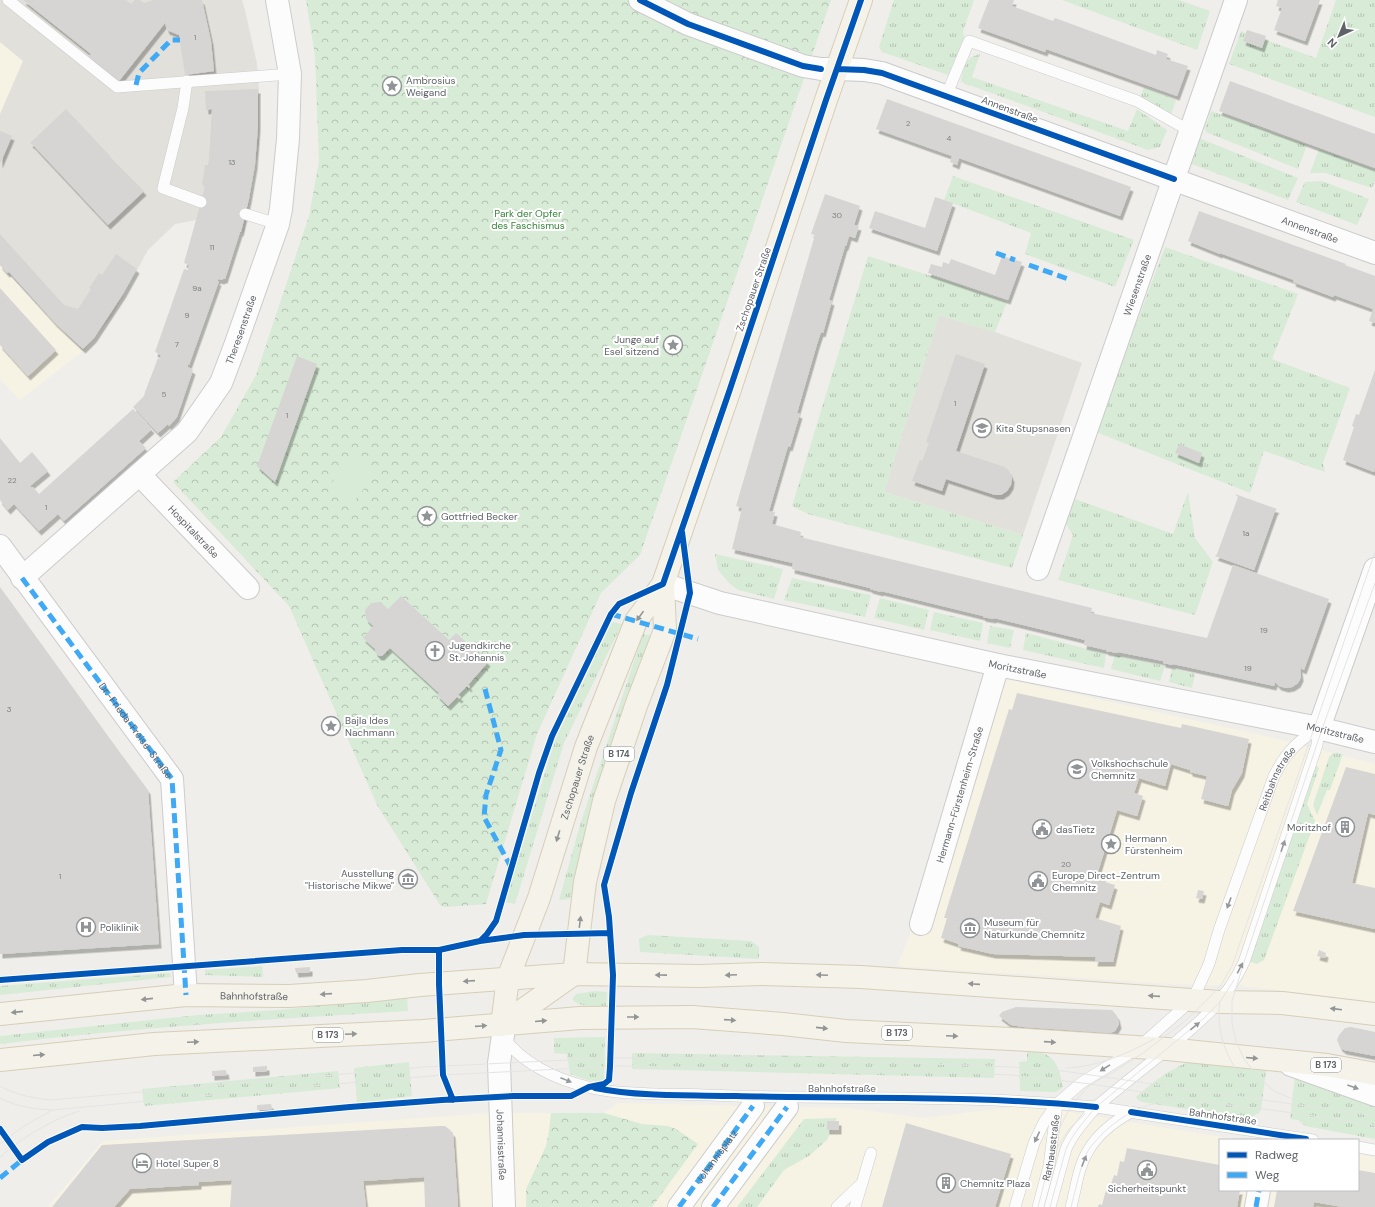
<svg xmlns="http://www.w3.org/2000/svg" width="1375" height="1207" font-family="'DM Sans',sans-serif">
<defs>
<pattern id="grass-tufts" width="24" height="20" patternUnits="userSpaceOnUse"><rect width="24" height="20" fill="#d8ebd6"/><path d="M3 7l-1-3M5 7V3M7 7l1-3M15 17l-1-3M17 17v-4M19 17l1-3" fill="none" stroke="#b2c2b1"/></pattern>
<pattern id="park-crowns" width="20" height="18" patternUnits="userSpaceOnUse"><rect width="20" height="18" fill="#d8ebd6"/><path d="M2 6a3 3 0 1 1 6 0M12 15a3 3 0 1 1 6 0" fill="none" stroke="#b2c2b1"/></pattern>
<filter id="shadow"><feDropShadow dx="2.5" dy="4.5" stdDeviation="0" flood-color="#0004"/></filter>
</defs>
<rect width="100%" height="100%" fill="#efeeea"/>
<!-- commercial -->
<path fill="#f7f3e4" d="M0,42L23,61L0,114Z
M0,265L49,317L83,351L20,400L0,379Z
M988,675L1266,736L1375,764V1003L1356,999L1241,986L1171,984L897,966L909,937Z
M618,1103L848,1108L924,1118L1028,1105L1239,1140H1220V1190H1358V1154L1375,1157V1207H48L103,1141L491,1113H604Z"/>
<!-- education -->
<path fill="#e2e0da" d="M0,0H242L245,10L257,64L259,90V145L244,233L196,220L175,224L148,250L112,316L83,351L49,317L0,265V114L23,61L0,42Z
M939,315L995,332L1082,363L1023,535L884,492Z"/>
<!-- grass -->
<path fill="url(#grass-tufts)" d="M894,0H974L963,31L964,38L948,75L882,52L879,47Z
M1062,0H1179L1210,11L1197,50Z
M1336,0H1375V117L1229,64L1241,31L1316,58Z
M980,54L972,77L1128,131L1137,109L1167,130L1160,147L1148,150L961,82C964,68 963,58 980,54Z
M1144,87L1176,100L1170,117L1140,98Z
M1211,111L1307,145L1298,169L1206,132L1205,128Z
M1199,138L1298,178L1288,200L1189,163Z
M1319,149L1375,170V181L1372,188L1325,173H1310Z
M953,176L1134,240L1115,287L1025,254L1031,233L944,200Z
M1322,181L1369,199L1357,225L1296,202L1305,182Z
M1165,247L1298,294L1272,359L1350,388L1323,463L1325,472L1264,451L1250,493L1096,432Z
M868,256L947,281L1007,302L995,332L939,315L884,492L1023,535L1012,568L808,514L792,506Z
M1188,492L1195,538L1213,562L1195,615L1058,580L1073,535L1066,524L1075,499L1173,534Z
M715,554L783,569L774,599L738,590L729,583L718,570Z
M792,578L871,595L865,617L784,600Z
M880,598L929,610L924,630L874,618Z
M934,612L983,623L980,641L930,630Z
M612,622L622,624L564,743L515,904L505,902L555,740Z
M990,626L1014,630L1010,648L987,643Z
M1026,633L1106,654L1104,668L1023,650Z
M643,634L653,636L620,730L570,899L559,900L580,825Z
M1115,655L1165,666L1160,681L1111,669Z
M1172,668L1195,674L1192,688L1169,682Z
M1333,753L1343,754L1330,790H1327L1317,815L1313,805L1329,757Z
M1314,763L1319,768L1307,804L1315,821L1264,960L1257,964L1248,961Z
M648,935L751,941L759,947V959L640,952L639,939Z
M262,966L263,977L205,975V970Z
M170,973L171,977L0,995V986Z
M595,991L607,992L606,1006C595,1006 580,1008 572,999L576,994Z
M407,997L408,1011C272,1019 136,1027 0,1044V1036L198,1015L279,1010Z
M605,1037L604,1082L588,1080L570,1074L567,1054L554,1053V1038Z
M1027,1051C1054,1052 1058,1062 1063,1087L1056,1092L1020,1091L1019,1062L1027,1061Z
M632,1053L995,1059L994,1078L632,1069Z
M409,1062L412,1096L357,1103L354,1068Z
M1188,1062L1266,1071L1261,1109L1259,1113L1248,1119L1142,1102L1138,1100L1136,1097C1153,1082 1167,1071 1188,1062Z
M338,1071L340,1088L144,1106L142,1089Z
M1295,1075L1375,1099V1139L1305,1126L1298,1120L1290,1119Z
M837,1118L827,1140L809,1156L784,1170L757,1207H737L804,1119Z"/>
<!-- park -->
<path fill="url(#park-crowns)" d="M306,0H831L640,555L601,593L537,734L486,904L445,907L440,905L377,805L289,606L173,482L221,437L256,375L309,216L319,161L315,56Z
M551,1113H604L642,1124L668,1126L676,1129L698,1144L652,1207H526V1189L546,1146L549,1131Z"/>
<!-- pitch -->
<path fill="#d8ebd6" d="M353,457L375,475L351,505L328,487Z"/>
<!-- building -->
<path fill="#d6d5d3" filter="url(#shadow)" d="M23,0H126L131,4L135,0H140L144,3L153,0H202L211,41L214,71L185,75L179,35L167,30L165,23L119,81L89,57L91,54Z
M989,0H1014L1012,6L1053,21L1055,18L1156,55L1157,50L1168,54L1166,59L1188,66L1177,96L1046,49L1045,52L978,28Z
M1278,0H1320L1305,41L1274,30L1282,8L1276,6Z
M1247,30L1266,36L1262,48L1243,41Z
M1230,81L1375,134V168L1219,111Z
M258,89V126L255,165L249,199L241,232H240L225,279H223L222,280L218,279L217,281H219L189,365L188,364V367L193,370L177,417L169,426L168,424L158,433L133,407L144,396L145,392L158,358L160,359L161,355L155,352L184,269L188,270L189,265L184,263L196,220L205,186L202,185L205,165H208L209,159L212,109L206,110L205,91Z
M887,99L1131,187L1120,216L959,158L957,165L950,162L952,156L876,129Z
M66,109L110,156V157L144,191L108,225L33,145L30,143Z
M0,131L12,136L0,164Z
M825,194L860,206L854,225L859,226L855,238L849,236L846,246H845L829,300L832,301L823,333L821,332L817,344L797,413L800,414L790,447L788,446L769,511L775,512L772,524L801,532L800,537L1092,608L1091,613L1207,638L1233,565L1329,599L1304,670L1300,668L1301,677L1298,683L1292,687L1286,688L1279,686L1275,682L1274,686L1173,664V665L1163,663V661L1118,652L1117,653L1112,652L1106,651V650L1084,645L1085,640L994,618V619L988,618L983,617V616L881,591V592L870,589V588L792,569L793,563L732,549L742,508L736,506L815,235L811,234Z
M935,197L953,203L937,251L869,228L875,211L925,228Z
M1199,211L1346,264L1345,265L1375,276V323L1369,321L1373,309L1334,295L1333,297L1293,282L1294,280L1220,253V254L1188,241Z
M0,234L64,305L78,309L91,289L89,288L99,273L102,275L116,254L137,269L123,294L94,338L83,349L55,323L9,272L7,273L0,265Z
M1002,256L1022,262L1008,300L928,273L931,264L942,267L943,262L949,264L951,259L995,275Z
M0,288L56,350L28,376L0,345Z
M956,354L985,364L956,451L1005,467L1009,471L1012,478L1011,485L1007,491L1001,495H995L946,479L942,491L912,481L920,460L922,461L929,443L926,442Z
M297,356L317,364L275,482L257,466Z
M1375,370V468L1374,472L1343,460L1354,427L1352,426L1356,414L1359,415Z
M133,409L152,429L139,441L146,448L64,521L58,514L39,531L14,504L8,510L0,500V438L20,463L32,452L48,471L30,486L32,488L33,487L39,494Z
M1179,444L1202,453L1199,463L1175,453Z
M1235,494L1277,509L1275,511L1254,570L1215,556L1217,554L1238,497Z
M0,587L121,754L148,790L159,944L0,954Z
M401,596L449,640L456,633L474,649L476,647L477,649L475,650L488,662L468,685L470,686L469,688L467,686L458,695L461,697L459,699L457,697L448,706L437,695L439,693L390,648L382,656H379L375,652V649L363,638L373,626L366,619L365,610L371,603L381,602L388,609Z
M1017,693L1181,728L1182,724L1249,739L1242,773L1232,790L1228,806L1201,799L1207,776L1190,772V770L1171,764L1165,786L1139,778L1134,793L1143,796L1137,816L1117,810L1097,875L1103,876L1102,881L1115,885L1109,905L1100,902L1095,918L1121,926L1113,962H1095L1096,957L993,954L958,946L959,944L941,938L947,918H944L1009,709L1012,710Z
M1346,767L1375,774V815L1368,813L1352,883L1375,888V929L1293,911Z
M1198,890L1204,891L1202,899L1196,898Z
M1319,950L1326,953L1325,958L1317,956Z
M310,967V972L296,973L295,968Z
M1016,1007L1112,1010L1117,1016L1119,1024L1115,1031L1110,1033L1024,1027L1011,1025L999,1016L1002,1012Z
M1351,1027L1375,1032V1056L1344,1050L1340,1047L1337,1040L1339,1035L1345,1028Z
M267,1066V1071L253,1072V1067Z
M226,1070L227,1075L212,1076V1071Z
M271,1104L272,1109L257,1110V1105Z
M827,1121H839V1130H827Z
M906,1123L1011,1154L995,1207H882Z
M439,1126H445L449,1129L453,1133L458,1207H425L424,1177L363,1181L366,1207H230L232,1180L199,1182V1185L130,1189L114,1207H52L102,1145Z
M1127,1148L1220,1165V1190H1240L1237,1207H1098L1099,1204L1102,1205L1106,1190H1109L1114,1175L1117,1176L1120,1161L1124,1162Z
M1358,1170L1375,1173V1207H1343L1314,1202L1313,1207H1274L1277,1190H1358Z"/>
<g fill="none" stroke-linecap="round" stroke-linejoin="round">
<!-- lane casing -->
<g stroke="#cbcccc" stroke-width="12">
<g id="lane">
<path d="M8,0L117,87L290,74"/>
<path d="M187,81L183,108L163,188L201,202"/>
<path d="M946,96L969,41L1137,101L1190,131"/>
<path d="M245,214L278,224"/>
<path d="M503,1036C520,1063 558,1080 588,1087C611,1093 634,1093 658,1094C683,1094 709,1095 734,1096C855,1099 976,1095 1096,1107L1313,1140"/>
<path d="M1358,1147L1375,1150"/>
<path d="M837,1207L861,1184"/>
<path d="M855,1207L871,1153"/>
<path id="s1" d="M1015,1207L1034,1143L1044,1122L1057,1104L1081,1083L1138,1048L1193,999L1209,964L1219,930L1274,776C1286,753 1296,742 1319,728"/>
<path id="s2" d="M1038,1207L1049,1166L1057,1104"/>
<path d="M1050,1207L1066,1149C1073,1133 1085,1120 1096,1107C1117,1089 1139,1072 1160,1055C1195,1026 1225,1004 1244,962L1317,745L1319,728"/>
<path d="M1071,1207C1076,1189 1078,1167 1088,1151C1097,1135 1115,1121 1131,1112"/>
</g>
</g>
<!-- street casing -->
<g stroke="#cbcccc" stroke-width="24">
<g id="street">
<path d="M640,0L688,24L803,66L821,69H837"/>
<path id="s3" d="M140,475L248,588"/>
<path id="s4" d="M0,546L172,779L186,995"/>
<path id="s5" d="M1038,569L1236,0"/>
<path id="s6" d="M22,578L187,432L221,383L235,346L278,224L281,209L288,139L290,74L277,0"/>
<path id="s7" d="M663,584L720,603L998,665L1314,727L1375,742"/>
<path id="s8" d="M921,924L998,665"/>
<path id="s9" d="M502,1025L503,1035L499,1063L504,1207"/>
<path d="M1291,1065L1375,1095"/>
<path id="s10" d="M679,1207L753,1106"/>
<path d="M713,1207L787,1107"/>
<path d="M1256,1207L1259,1190"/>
</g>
</g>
<!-- secondary casing -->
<g stroke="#cacacb" stroke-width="24">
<g id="secondary">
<path id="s11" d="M837,69L864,70L882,73L1375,253"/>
<path d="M1319,728L1375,569"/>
</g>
</g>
<!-- primary casing -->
<g stroke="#d7ceb8" stroke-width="24">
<g id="primary">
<path d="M574,974L585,882L604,801L637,703L665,630L663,584"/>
<path id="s12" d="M0,1014L186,995L289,996L367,991L420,985L574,974L700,976L761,974L861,977L1220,1002L1282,1003L1375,1014"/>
<path d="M503,1024L574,974"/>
<path id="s13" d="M502,1025L508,978L539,898L586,747L636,621L663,584L730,389L826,100L861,0"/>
<path d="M0,1060L154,1044L423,1031L580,1018L692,1017L783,1024L846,1031L1011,1039L1167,1049L1327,1065L1375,1074"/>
</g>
</g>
<!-- lane -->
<use href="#lane" stroke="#fdfcfc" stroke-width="11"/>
<!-- street -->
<use href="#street" stroke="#fdfcfc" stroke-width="22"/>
<!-- secondary -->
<use href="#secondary" stroke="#fdfcfc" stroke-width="22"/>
<!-- primary -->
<use href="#primary" stroke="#f4f2e9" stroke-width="22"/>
<!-- tram -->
<path stroke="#e4e4e4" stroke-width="1" d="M1220,1001C1214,1040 1234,1075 1263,1100
M1066,1068C1097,1067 1127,1054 1154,1039
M0,1086C16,1095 32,1098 51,1100L424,1067L610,1058L746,1057L1011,1067L1063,1071L1375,1116
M0,1098C18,1107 32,1109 53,1110L275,1089L443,1075L620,1066L903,1071L1011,1075L1091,1084L1211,1103L1272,1110L1375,1125
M1297,1101L1274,1091L1257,1076L1244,1059L1236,1041L1232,1024V1001L1244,962L1321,732L1375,583
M0,1144L24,1126L51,1111
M1057,1148L1069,1129L1085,1114
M0,1157C23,1137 49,1121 79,1111
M1038,1207L1055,1140L1062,1123L1072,1104L1091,1084L1112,1073L1143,1053L1185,1021L1207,1000L1221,985L1232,966L1375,552
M1050,1207L1066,1149C1073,1133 1085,1120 1096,1107L1203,1019L1220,1002L1234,980
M1071,1207C1076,1189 1079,1170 1087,1153C1090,1146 1097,1140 1102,1134C1122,1115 1145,1102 1173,1101"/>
<!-- quiet -->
<path stroke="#3fa9f5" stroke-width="5" stroke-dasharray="10 5" stroke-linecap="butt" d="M136,85L139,73L171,40H180
M996,253L1015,260
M1029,265L1068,279
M22,578L172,779L186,995
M611,614L698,639
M485,689L501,750L486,795L484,817L512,869
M0,1178L22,1160
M679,1207L753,1106
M713,1207L787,1107
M1256,1207L1259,1190"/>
<!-- cycleway casing -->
<g stroke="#fff" stroke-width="8">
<path id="cycleway" d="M640,0L688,24L803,66L821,69
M837,69L864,70L882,73L1174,179
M480,941L524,935L610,933
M439,950V984L443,1075L453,1100
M0,980L402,950H439L480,941L487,934L496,921L539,773L552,736L611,614L619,604L663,584L730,389L826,100L861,0
M595,1088C641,1097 689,1095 736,1096C856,1099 977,1095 1096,1107
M1131,1112L1306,1139
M0,1129L22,1160L48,1142L82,1127L102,1128L140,1126L350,1107L442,1100L514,1096H571L589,1087L604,1084L609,1080L610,1067L613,975L609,917L604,885L631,793L667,685L690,593L682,532"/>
</g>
<!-- cycleway -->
<use href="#cycleway" stroke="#0057b8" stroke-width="6"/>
</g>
<!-- one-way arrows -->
<defs><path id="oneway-solid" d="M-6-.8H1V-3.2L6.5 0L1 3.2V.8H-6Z"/></defs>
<g fill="#939595">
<use href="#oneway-solid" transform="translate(640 616) rotate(126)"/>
<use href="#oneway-solid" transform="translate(558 836) rotate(107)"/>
<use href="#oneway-solid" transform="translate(580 922) rotate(-83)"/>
<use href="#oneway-solid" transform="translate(661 975) rotate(-179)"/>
<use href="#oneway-solid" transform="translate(731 975) rotate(178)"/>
<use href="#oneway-solid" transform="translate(822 975) rotate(-178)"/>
<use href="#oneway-solid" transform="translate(469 981) rotate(176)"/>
<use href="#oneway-solid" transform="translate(974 984) rotate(-176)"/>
<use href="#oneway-solid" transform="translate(326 994) rotate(176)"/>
<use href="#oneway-solid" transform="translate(1154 996) rotate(-176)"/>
<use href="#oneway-solid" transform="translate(147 999) rotate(174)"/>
<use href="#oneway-solid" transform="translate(1336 1009) rotate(-173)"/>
<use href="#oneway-solid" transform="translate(17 1012) rotate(174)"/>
<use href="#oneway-solid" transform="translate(633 1017)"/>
<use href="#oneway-solid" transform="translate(730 1020) rotate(4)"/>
<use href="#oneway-solid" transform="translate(541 1021) rotate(-5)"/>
<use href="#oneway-solid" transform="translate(481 1026) rotate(-4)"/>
<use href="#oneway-solid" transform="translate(822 1028) rotate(6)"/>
<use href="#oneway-solid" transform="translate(351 1034) rotate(-3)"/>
<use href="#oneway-solid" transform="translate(952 1036) rotate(3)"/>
<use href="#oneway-solid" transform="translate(193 1042) rotate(-3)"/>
<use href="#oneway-solid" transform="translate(1050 1042) rotate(4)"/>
<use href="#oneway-solid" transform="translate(39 1055) rotate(-5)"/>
<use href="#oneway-solid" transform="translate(1252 1058) rotate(5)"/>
</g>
<g fill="#96999c">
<use href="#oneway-solid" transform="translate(1283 846) rotate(-71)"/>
<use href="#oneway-solid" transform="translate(1229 903) rotate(110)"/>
<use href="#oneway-solid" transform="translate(1240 968) rotate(-63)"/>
<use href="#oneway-solid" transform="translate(1195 1026) rotate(-39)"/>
<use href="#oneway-solid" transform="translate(1105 1068) rotate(148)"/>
<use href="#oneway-solid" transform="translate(566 1080) rotate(22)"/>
<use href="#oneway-solid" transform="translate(1353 1087) rotate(20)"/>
<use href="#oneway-solid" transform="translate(1037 1137) rotate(115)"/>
<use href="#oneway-solid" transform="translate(1084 1161) rotate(-69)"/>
</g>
<!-- icons -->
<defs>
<g id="sight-ring" transform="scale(1)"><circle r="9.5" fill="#fff" stroke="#919496" stroke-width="1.5"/><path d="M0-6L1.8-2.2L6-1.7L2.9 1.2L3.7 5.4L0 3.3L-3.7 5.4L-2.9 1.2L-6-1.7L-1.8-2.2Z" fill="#919496"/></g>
<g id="school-ring" transform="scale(1)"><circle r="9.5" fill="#fff" stroke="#919496" stroke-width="1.5"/><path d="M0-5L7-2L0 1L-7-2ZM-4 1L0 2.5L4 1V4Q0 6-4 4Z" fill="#919496"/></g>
<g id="church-ring" transform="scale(1)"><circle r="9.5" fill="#fff" stroke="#919496" stroke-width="1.5"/><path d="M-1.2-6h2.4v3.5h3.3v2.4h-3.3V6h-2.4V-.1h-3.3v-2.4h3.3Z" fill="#919496"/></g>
<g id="university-ring" transform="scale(1)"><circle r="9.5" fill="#fff" stroke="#919496" stroke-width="1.5"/><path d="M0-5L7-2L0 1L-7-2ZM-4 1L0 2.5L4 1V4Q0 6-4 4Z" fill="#919496"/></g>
<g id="building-ring" transform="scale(1)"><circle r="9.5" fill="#fff" stroke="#919496" stroke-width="1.5"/><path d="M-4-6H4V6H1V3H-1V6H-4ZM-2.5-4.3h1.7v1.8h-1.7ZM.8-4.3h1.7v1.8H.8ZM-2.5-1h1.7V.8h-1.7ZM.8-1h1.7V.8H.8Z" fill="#919496"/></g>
<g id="civic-ring" transform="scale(1)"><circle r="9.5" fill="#fff" stroke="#919496" stroke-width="1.5"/><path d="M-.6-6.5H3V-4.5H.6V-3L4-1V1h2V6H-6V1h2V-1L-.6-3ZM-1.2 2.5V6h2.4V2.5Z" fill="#919496"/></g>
<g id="museum-ring" transform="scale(1)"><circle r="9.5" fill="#fff" stroke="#919496" stroke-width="1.5"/><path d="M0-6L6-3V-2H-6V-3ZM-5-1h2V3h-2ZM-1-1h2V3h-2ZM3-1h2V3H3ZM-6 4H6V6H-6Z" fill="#919496"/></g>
<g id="hospital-ring" transform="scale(1)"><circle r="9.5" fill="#fff" stroke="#919496" stroke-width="1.5"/><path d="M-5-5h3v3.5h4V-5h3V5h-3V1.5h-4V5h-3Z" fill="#919496"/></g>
<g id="hotel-ring" transform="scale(1)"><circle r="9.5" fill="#fff" stroke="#919496" stroke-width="1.5"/><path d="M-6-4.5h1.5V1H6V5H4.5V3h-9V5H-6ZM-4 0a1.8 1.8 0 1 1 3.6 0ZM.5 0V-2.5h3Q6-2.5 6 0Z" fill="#919496"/></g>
</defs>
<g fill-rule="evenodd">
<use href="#sight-ring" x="392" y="86"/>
<use href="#sight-ring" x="673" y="345"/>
<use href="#school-ring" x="982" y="428"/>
<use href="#sight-ring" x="427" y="516"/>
<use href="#church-ring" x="435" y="651"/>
<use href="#sight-ring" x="331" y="726"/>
<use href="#university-ring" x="1077" y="769"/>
<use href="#building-ring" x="1345" y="827"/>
<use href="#civic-ring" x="1042" y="829"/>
<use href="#sight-ring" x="1111" y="844"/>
<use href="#museum-ring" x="408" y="879"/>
<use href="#civic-ring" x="1038" y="881"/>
<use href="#hospital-ring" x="86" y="927"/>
<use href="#museum-ring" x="970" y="928"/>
<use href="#hotel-ring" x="142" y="1163"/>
<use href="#civic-ring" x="1147" y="1170"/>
<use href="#building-ring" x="946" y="1183"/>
</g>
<g text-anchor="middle" stroke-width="4" stroke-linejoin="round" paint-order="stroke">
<!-- number labels -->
<g font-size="8" fill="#7e8184">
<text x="195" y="40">1</text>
<text x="908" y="126">2</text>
<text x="949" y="141">4</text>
<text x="232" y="165">13</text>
<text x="837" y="218">30</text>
<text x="212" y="250">11</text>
<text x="197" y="291">9a</text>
<text x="187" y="318">9</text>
<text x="177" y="347">7</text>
<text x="164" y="397">5</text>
<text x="955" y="406">1</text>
<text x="287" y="418">1</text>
<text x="12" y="483">22</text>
<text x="46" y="510">1</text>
<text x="1246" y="536">1a</text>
<text x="1264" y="633">19</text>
<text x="1248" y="671">19</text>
<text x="9" y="712">3</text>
<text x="1066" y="867">20</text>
<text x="60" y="879">1</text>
</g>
<!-- shield labels -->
<g fill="#fff" stroke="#8f9295" stroke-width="1">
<rect x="604" y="747" width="30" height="14" rx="3"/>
<rect x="882" y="1026" width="30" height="14" rx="3"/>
<rect x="313" y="1028" width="30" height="14" rx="3"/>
<rect x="1311" y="1058" width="30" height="14" rx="3"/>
</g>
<g font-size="9" font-weight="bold" fill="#5f6368">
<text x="619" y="757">B 174</text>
<text x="897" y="1036">B 173</text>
<text x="328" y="1038">B 173</text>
<text x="1326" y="1068">B 173</text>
</g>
<!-- poi labels -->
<g font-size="10" fill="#5f6368" stroke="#fff" text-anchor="start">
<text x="406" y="84">Ambrosius<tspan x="406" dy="12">Weigand</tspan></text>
<text x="659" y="343" text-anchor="end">Junge auf<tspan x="659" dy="12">Esel sitzend</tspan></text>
<text x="996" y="432">Kita Stupsnasen</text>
<text x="441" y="520">Gottfried Becker</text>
<text x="449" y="649">Jugendkirche<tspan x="449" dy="12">St. Johannis</tspan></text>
<text x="345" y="724">Bajla Ides<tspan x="345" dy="12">Nachmann</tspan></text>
<text x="1091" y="767">Volkshochschule<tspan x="1091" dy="12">Chemnitz</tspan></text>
<text x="1331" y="831" text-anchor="end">Moritzhof</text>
<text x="1056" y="833">dasTietz</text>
<text x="1125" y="842">Hermann<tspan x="1125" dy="12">Fürstenheim</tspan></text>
<text x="394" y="877" text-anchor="end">Ausstellung<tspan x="394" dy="12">"Historische Mikwe"</tspan></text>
<text x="1052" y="879">Europe Direct-Zentrum<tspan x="1052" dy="12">Chemnitz</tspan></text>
<text x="984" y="926">Museum für<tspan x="984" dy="12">Naturkunde Chemnitz</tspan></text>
<text x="100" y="931">Poliklinik</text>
<text x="156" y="1167">Hotel Super 8</text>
<text x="960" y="1187">Chemnitz Plaza</text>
<text x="1147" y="1192" text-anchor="middle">Sicherheitspunkt</text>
</g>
<!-- street labels -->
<g font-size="10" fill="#5f6368" stroke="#fff">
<text transform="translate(1010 109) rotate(20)" y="4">Annenstraße</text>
<text dy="4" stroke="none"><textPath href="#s11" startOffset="501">Annenstraße</textPath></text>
<text dy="4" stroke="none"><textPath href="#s5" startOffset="301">Wiesenstraße</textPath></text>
<text transform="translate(753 289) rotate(-71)" y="4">Zschopauer Straße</text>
<text dy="4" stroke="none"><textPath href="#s6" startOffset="337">Theresenstraße</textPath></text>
<text dy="4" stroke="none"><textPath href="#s3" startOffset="78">Hospitalstraße</textPath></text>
<text dy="4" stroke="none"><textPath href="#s7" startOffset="365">Moritzstraße</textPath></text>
<text dy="4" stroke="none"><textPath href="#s4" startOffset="229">Dr.-Frieda-Freise-Straße</textPath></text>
<text dy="4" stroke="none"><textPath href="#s7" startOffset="689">Moritzstraße</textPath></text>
<text dy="4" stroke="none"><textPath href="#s13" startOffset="260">Zschopauer Straße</textPath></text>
<text dy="4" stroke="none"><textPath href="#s1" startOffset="521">Reitbahnstraße</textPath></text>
<text dy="4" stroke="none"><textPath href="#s8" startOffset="135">Hermann-Fürstenheim-Straße</textPath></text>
<text dy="4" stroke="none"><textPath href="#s12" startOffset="255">Bahnhofstraße</textPath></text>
<text x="842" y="1092">Bahnhofstraße</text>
<text transform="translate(1223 1116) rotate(8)" y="4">Bahnhofstraße</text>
<text dy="4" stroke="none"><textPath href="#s9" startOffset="120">Johannisstraße</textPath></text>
<text dy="4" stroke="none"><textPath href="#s2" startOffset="61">Rathausstraße</textPath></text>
<text dy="4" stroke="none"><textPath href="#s10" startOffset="63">Johannisplatz</textPath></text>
</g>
<!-- park labels -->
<g font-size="10" fill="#348238" stroke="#fff">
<text x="528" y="217">Park der Opfer<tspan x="528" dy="12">des Faschismus</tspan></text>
</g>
</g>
<!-- legend -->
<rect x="1219" y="1139" width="140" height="52" fill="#ffffff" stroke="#bfc1c3"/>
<rect x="1227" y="1152" width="20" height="6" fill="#0057b8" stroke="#bfc1c3"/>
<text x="1255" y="1159" font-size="12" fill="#5f6368">Radweg</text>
<rect x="1227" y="1172" width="20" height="6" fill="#3fa9f5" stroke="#bfc1c3"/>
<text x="1255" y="1179" font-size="12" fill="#5f6368">Weg</text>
<!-- north arrow -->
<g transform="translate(1339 36) rotate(224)" stroke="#ffffff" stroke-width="3" paint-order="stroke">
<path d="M0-3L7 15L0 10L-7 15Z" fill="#5f6368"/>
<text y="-6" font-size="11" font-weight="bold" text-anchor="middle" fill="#5f6368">N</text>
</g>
</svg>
